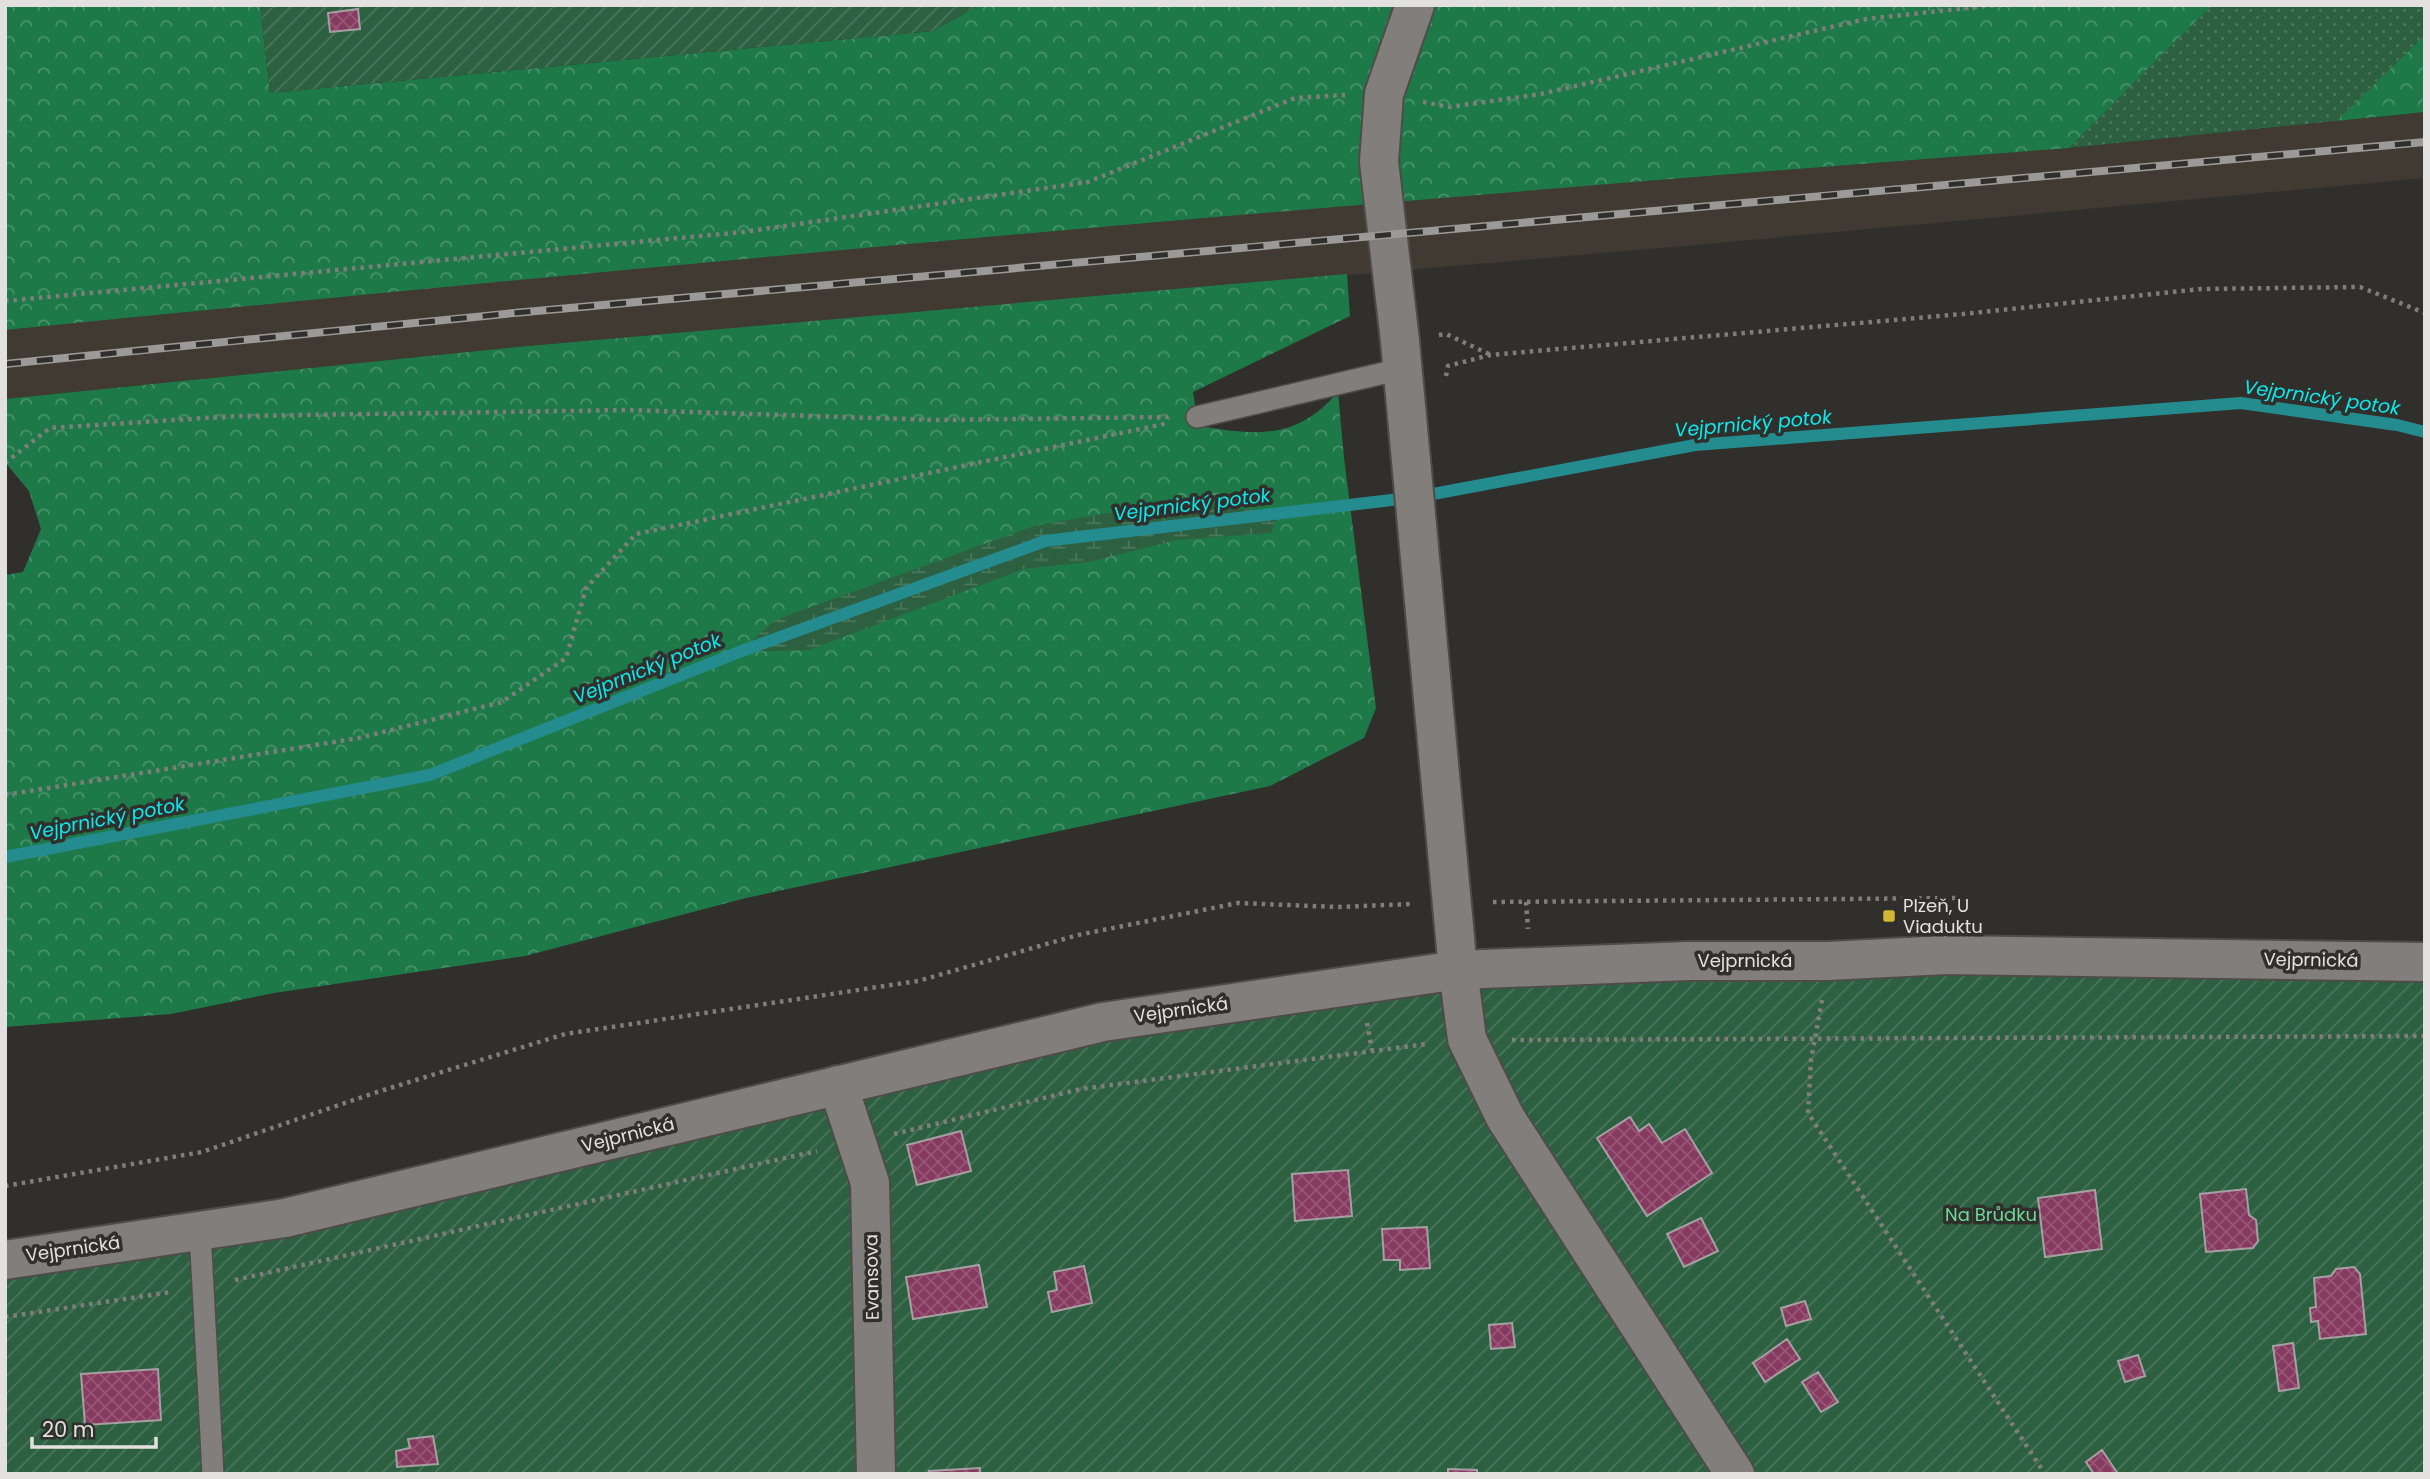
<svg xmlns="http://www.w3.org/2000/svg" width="2430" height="1479" font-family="Poppins,sans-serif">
<defs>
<pattern id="grass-dots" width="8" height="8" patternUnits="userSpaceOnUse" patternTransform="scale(1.75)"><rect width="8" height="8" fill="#2c6041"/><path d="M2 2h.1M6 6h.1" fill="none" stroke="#4a765c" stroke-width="1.8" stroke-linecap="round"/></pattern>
<pattern id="forest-crowns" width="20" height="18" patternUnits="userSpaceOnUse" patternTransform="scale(1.75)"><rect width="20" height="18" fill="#1e7949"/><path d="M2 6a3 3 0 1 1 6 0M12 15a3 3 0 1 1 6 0" fill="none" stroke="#49926c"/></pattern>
<pattern id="wetland-marsh" width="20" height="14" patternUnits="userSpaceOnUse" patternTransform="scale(1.75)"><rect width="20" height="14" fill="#2c6041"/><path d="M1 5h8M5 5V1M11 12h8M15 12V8" fill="none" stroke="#4a765c"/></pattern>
<pattern id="garden-furrows" width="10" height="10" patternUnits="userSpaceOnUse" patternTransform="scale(1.75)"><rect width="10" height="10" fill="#2c6041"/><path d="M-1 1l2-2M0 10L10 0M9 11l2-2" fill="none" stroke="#4a765c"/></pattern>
<pattern id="building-cross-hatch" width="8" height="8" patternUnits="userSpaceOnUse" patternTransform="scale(1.75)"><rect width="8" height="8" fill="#873a5f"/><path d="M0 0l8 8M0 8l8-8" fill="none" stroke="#985676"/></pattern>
</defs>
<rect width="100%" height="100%" fill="#312f2c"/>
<!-- built -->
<path fill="#403a32" d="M2425,112V178L1684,246L517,347L5,399V330L511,279L1488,193L2069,148Z"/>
<!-- grass -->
<path fill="url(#grass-dots)" d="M2212,5H2425V35L2336,121L2069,148Z"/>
<!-- forest -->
<path fill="url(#forest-crowns)" d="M5,5H260L270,93L933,31L979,5H2212L2069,148C1381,200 693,261 5,330Z
M2425,35V112L2336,121Z
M1347,274L1350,316L1193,392L1197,417L1205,427C1262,436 1298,438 1338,392L1344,458L1376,708L1364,738L1270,786L746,898L525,956L274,993L171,1014L5,1027V575L23,572L41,529L29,491L5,462V399L517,347Z"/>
<!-- wetland -->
<path fill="url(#wetland-marsh)" d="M1177,501L1279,513L1271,533L1177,540L1089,562L1023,569L809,650L739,652L775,620L1034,526Z"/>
<!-- garden -->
<path fill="url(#garden-furrows)" d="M260,5H979L933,31L270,93Z
M2425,962V1474H5V1260L1361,984Z"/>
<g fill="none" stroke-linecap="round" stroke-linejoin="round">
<!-- stream -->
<path stroke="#248c8e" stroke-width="12" d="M5,857L430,775L739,652L1045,541L1417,497L1695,445L2241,403L2397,425L2425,432"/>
</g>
<!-- building -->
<path fill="url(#building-cross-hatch)" stroke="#a5a0a2" stroke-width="2" d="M358,9L360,29L330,32L328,13Z
M1630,1117L1639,1131L1649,1124L1662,1143L1685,1129L1712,1173L1647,1216L1597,1138Z
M961,1131L971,1171L917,1185L907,1145Z
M1348,1170L1352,1216L1295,1221L1292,1174Z
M2246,1189L2249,1215L2256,1220L2258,1241L2253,1248L2206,1252L2200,1194Z
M2095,1190L2102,1249L2045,1257L2038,1198Z
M1701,1218L1718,1251L1684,1267L1667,1234Z
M1427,1227L1430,1268L1400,1270V1260H1384L1382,1229Z
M979,1265L987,1307L913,1319L906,1277Z
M1084,1266L1092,1303L1052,1312L1048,1292L1057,1290L1054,1272Z
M2354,1267L2360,1274L2366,1334L2320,1339L2318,1321L2311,1322L2310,1308L2316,1307L2314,1278L2331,1276L2336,1269Z
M1805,1301L1811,1319L1786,1326L1781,1308Z
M1512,1323L1515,1347L1491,1349L1489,1325Z
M1787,1339L1800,1359L1765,1382L1753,1363Z
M2293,1343L2299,1388L2279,1391L2273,1346Z
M2138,1355L2145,1376L2125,1382L2118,1361Z
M158,1369L161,1420L85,1425L81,1374Z
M1818,1372L1838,1402L1821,1412L1802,1382Z
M433,1436L438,1464L397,1467L396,1451L410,1448L408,1439Z
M2102,1450L2118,1474H2094L2086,1462Z
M980,1468V1474H929V1471Z
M1448,1469L1477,1470V1474H1448Z"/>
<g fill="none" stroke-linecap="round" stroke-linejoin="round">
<!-- lane casing -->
<g stroke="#4e4c49" stroke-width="24">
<path id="lane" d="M1197,417L1401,369
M200,1231L213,1474"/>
</g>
<!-- street casing -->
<g stroke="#4e4c49" stroke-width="42">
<path id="street" d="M1458,970L1467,1039L1505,1117L1735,1474
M838,1085L870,1183L876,1474"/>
</g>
<!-- secondary casing -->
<g stroke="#4e4c49" stroke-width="42">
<path id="secondary" d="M1415,5L1384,94L1379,162L1400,341L1458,970
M5,1260L285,1218L1103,1022L1458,970L1688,961H1828L1946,955L2425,962"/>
</g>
<!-- path -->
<path stroke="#807e7c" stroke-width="4.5" stroke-dasharray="3.5 5" stroke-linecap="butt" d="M1423,102L1449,107L1541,94L1866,19L1995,5
M5,301L743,232L1088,182L1295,98L1345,95
M1439,335L1446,334L1489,354
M1446,376L1448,366L1490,355L1963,314L2201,289L2360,287L2425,313
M5,463L50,428L237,416L629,410L937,420L1168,417
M5,795L359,738L502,702L566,658L586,588L636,534L1169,423
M1493,902L1959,898
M1526,902L1528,929
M1822,1000L1811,1060L1808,1113L2045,1474
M1367,1023L1372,1050
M1512,1040L2425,1036
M894,1134L1081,1089L1427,1044
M5,1186L202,1152L374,1093L565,1034L918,981L1078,935L1238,903L1338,907L1411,904
M235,1280L817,1151
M5,1317L171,1292"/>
<!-- lane -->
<use href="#lane" stroke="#817e7b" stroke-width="21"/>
<!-- street -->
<use href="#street" stroke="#817e7b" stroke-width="38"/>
<!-- secondary -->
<use href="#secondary" stroke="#817e7b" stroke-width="38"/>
<!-- rail casing -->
<g stroke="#9c9a98" stroke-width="8">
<path id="rail" d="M5,364L514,313L2425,142"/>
</g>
<!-- rail -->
<use href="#rail" stroke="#312f2c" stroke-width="5" stroke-dasharray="16" stroke-linecap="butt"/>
</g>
<!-- markers -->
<rect fill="#d2b635" stroke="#312f2c" stroke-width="2.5" x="1882" y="909" width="14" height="14" rx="3.5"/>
<g text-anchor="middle" stroke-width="7" stroke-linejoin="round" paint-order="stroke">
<!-- poi labels -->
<g font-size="18" fill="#e3e1e0" stroke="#312f2c" text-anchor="start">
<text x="1903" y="912">Plzeň, U<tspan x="1903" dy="21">Viaduktu</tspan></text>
</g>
<!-- street labels -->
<g font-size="18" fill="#e3e1e0" stroke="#312f2c">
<text transform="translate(2311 960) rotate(1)" y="6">Vejprnická</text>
<text x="1745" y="967">Vejprnická</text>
<text transform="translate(1181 1010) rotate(-8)" y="6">Vejprnická</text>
<text transform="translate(628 1135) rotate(-14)" y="6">Vejprnická</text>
<text transform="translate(73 1249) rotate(-8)" y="6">Vejprnická</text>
<text transform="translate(872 1277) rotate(-91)" y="6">Evansova</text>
</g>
<!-- park labels -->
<g font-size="18" fill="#69db98" stroke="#312f2c">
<text x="1991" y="1221">Na Brůdku</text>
</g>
<!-- water labels -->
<g font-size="19" font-style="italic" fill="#0ce8ec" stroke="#312f2c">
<text transform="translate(2322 397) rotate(8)" y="7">Vejprnický potok</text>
<text transform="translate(1753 423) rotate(-5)" y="7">Vejprnický potok</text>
<text transform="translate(1192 504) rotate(-7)" y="7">Vejprnický potok</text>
<text transform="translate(647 668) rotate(-22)" y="7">Vejprnický potok</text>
<text transform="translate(107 818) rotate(-11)" y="7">Vejprnický potok</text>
</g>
</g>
<!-- border -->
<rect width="2430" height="1479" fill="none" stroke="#e3e1e0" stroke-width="14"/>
<!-- scale -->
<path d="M32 1437v10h124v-10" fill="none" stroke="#e3e1e0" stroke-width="3.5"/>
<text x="42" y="1437" font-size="21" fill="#e3e1e0" stroke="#312f2c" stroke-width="5" paint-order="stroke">20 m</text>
</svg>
